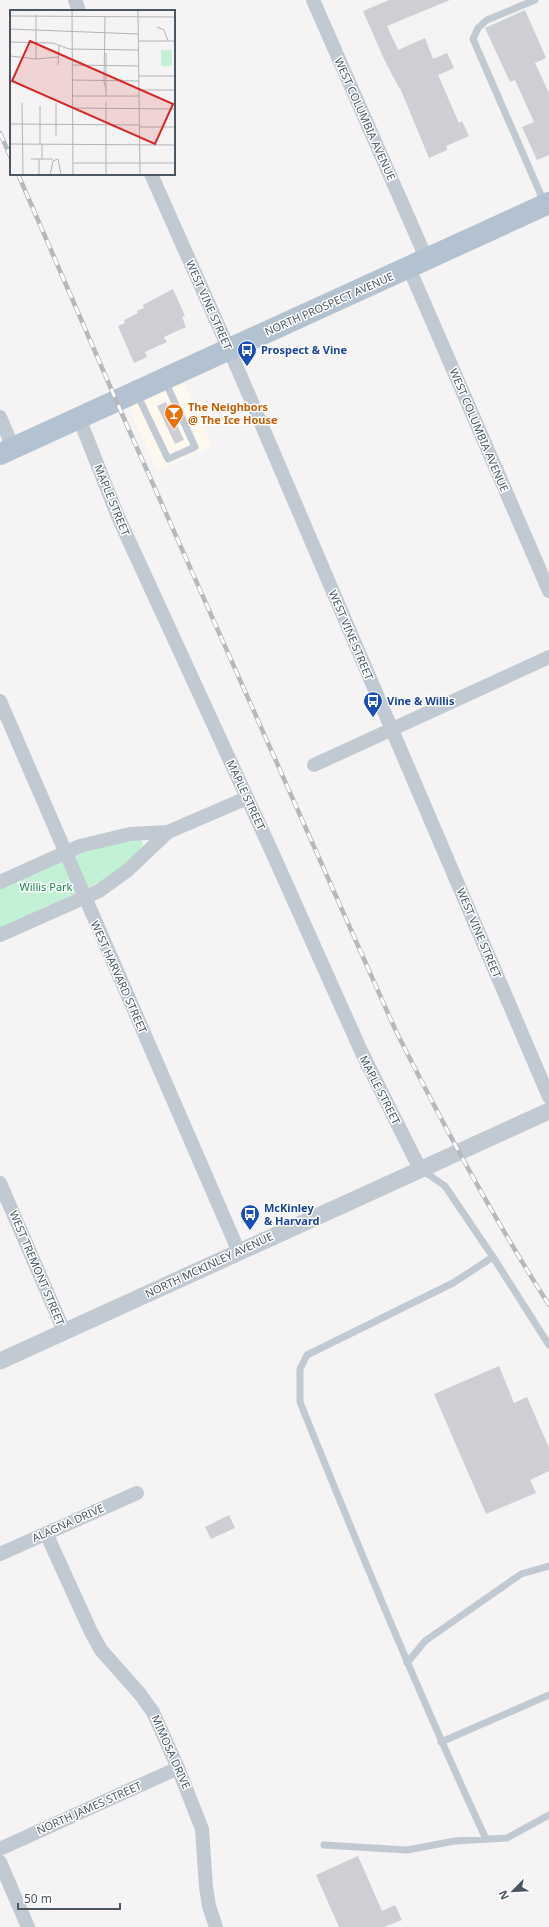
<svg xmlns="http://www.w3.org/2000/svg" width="549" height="1927" font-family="'Noto Sans',sans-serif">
<rect width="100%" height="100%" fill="#f5f3f3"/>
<!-- commercial -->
<path fill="#fdf9ef" d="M184,383L212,446L157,471L129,407Z"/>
<!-- green -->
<path fill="#c3f1d5" d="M141,840L143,843C140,856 116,872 104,880L0,929V887L87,850L107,844Z"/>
<!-- building -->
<path fill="#cdcfd5" d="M389,0H450L387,26L398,50L425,38L433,59L447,53L454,68L438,75L459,123L462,121L469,136L446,146L447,150L429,158L400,88H399L383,57L363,11Z
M525,10L546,58L535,63L549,93V155L537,160L522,127L534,122L515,80L510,82L485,28Z
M173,289L185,316L182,317L186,327L164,337L167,342L145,352L147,357L134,363L118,326L125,323L124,320L138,313L137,311L144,308L143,305Z
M166,402L184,440L175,444L157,406Z
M499,1366L514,1403L527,1397L549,1448V1471L530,1480L536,1493L486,1514L434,1394Z
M229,1515L235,1528L211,1539L205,1527Z
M358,1856L382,1911L395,1905L402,1920L384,1927H339L316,1875Z"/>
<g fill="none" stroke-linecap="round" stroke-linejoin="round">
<!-- service -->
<path stroke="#c1cad2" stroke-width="7" d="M535,0L487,20L478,28L473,39L544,202
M137,394L168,459L195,447L165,381
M422,1170L445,1186L493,1257L549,1345
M407,1663L425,1641L521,1574L549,1566
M441,1742L549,1695
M486,1839C419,1695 359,1549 300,1402V1369L307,1355L453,1283L493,1257
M324,1845L407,1850L455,1841L507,1838L549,1815"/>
<!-- minor -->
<path stroke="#c1cad2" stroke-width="14" d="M75,0L79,11
M313,0L427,260
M151,174L239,372L549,1097
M409,268L549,591
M0,417L13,448
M79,418L119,519L272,852L362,1053L420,1169
M0,701L239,1252
M314,765L549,657
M0,882L80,846L130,834L168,832L247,798
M0,935L99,891L128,870L168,832
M0,1183L64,1331
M46,1533L91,1632L101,1650L140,1694L153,1712L178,1768L202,1829L206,1887L209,1906L216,1927
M0,1554L137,1493
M0,1849L178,1768
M0,1862L28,1927"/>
<!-- tertiary -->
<path stroke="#c1cad2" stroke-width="17" d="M0,1361L549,1111"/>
<!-- primary -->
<path stroke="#b3c2d1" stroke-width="22" d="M0,454L549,203"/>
<!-- rail casing -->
<g stroke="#b5b8bd" stroke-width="4.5">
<path id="rail" d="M0,133L11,158
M18,174L129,430L395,1029C442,1123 492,1216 549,1305"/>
</g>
<!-- rail -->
<use href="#rail" stroke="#fff" stroke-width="3" stroke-dasharray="9" stroke-linecap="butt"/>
</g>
<!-- icons -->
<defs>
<g id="bus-pin" transform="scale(1)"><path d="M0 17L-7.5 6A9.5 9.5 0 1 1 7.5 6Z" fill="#1a4fb4" stroke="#fff"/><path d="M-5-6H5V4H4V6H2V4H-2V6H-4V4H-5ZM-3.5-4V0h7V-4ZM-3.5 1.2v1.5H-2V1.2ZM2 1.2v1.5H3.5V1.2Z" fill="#fff"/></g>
<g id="bar-pin" transform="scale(1)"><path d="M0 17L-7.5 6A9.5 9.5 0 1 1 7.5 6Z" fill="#e8710a" stroke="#fff"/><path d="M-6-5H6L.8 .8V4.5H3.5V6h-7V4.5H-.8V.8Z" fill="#fff"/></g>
</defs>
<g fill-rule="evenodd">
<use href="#bus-pin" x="247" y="350"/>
<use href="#bar-pin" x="174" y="413"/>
<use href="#bus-pin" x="373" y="701"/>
<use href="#bus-pin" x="250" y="1214"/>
</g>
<g text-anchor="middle" stroke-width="3" stroke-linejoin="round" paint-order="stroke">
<!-- street labels -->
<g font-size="11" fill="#4a5661" stroke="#fff">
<text transform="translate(365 119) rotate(66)" y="4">WEST COLUMBIA AVENUE</text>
<text transform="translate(329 304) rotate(-24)" y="4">NORTH PROSPECT AVENUE</text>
<text transform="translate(209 305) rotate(66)" y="4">WEST VINE STREET</text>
<text transform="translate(479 430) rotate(67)" y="4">WEST COLUMBIA AVENUE</text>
<text transform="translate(112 500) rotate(68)" y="4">MAPLE STREET</text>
<text transform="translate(351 635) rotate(67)" y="4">WEST VINE STREET</text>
<text transform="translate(246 795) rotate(65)" y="4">MAPLE STREET</text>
<text transform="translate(479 933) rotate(67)" y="4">WEST VINE STREET</text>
<text transform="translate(119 977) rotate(66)" y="4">WEST HARVARD STREET</text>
<text transform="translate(380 1090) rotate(63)" y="4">MAPLE STREET</text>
<text transform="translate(209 1265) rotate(-25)" y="4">NORTH MCKINLEY AVENUE</text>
<text transform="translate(37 1268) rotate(67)" y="4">WEST TREMONT STREET</text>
<text transform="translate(68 1523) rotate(-24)" y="4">ALAGNA DRIVE</text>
<text transform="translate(171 1752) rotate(66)" y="4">MIMOSA DRIVE</text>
<text transform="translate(89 1808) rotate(-24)" y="4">NORTH JAMES STREET</text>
</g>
<!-- transit labels -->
<g font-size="11" font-weight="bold" fill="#164399" stroke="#fff" text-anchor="start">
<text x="261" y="354">Prospect &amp; Vine</text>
<text x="387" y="705">Vine &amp; Willis</text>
<text x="264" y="1212">McKinley<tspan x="264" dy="13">&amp; Harvard</tspan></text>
</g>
<!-- food labels -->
<g font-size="11" font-weight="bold" fill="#c56008" stroke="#fff" text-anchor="start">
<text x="188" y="411">The Neighbors<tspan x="188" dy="13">@ The Ice House</tspan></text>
</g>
<!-- park labels -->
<g font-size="11" fill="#17864f" stroke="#fff">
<text x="46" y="891">Willis Park</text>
</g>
</g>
<!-- overview -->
<g transform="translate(10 10)">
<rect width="165" height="165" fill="#f5f3f3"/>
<path d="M151,40H162V56H151Z" fill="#c3f1d5"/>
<path fill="none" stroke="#b1b4b9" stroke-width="1" d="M62,0L63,165M128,0L130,165M26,5V49M0,6L165,7M95,7L94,72L96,79M147,17L154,20L158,31M0,19L128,24M129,31H165M0,32L43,33L59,39L128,40M0,46L26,49L48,47M48,55L49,35M62,55L129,56M129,66H165M62,70L129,71M129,80H165M63,86H129M96,86V43M96,92V165M12,93L13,165M46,93V126M63,98L165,99M0,114L129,115M130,117H165M0,134L165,135M30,134V96M21,149H43M29,149V165M32,149V134M63,153H165M40,165L43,151L48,149L51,165"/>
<path fill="#d62828" fill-opacity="0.15" stroke="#d62828" stroke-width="2" d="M20,31L163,94L145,134L2,71Z"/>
<rect width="165" height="165" fill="none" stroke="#4a5661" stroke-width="2"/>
</g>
<!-- north arrow -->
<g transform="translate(513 1891) rotate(246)" stroke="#ffffff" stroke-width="3" paint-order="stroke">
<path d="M0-3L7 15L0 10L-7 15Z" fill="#4a5661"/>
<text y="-6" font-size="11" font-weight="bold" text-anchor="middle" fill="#4a5661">N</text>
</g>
<!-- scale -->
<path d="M18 1903v6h102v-6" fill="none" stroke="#4a5661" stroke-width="2"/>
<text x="24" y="1903" font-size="12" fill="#4a5661" stroke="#ffffff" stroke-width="3" paint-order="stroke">50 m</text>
</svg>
